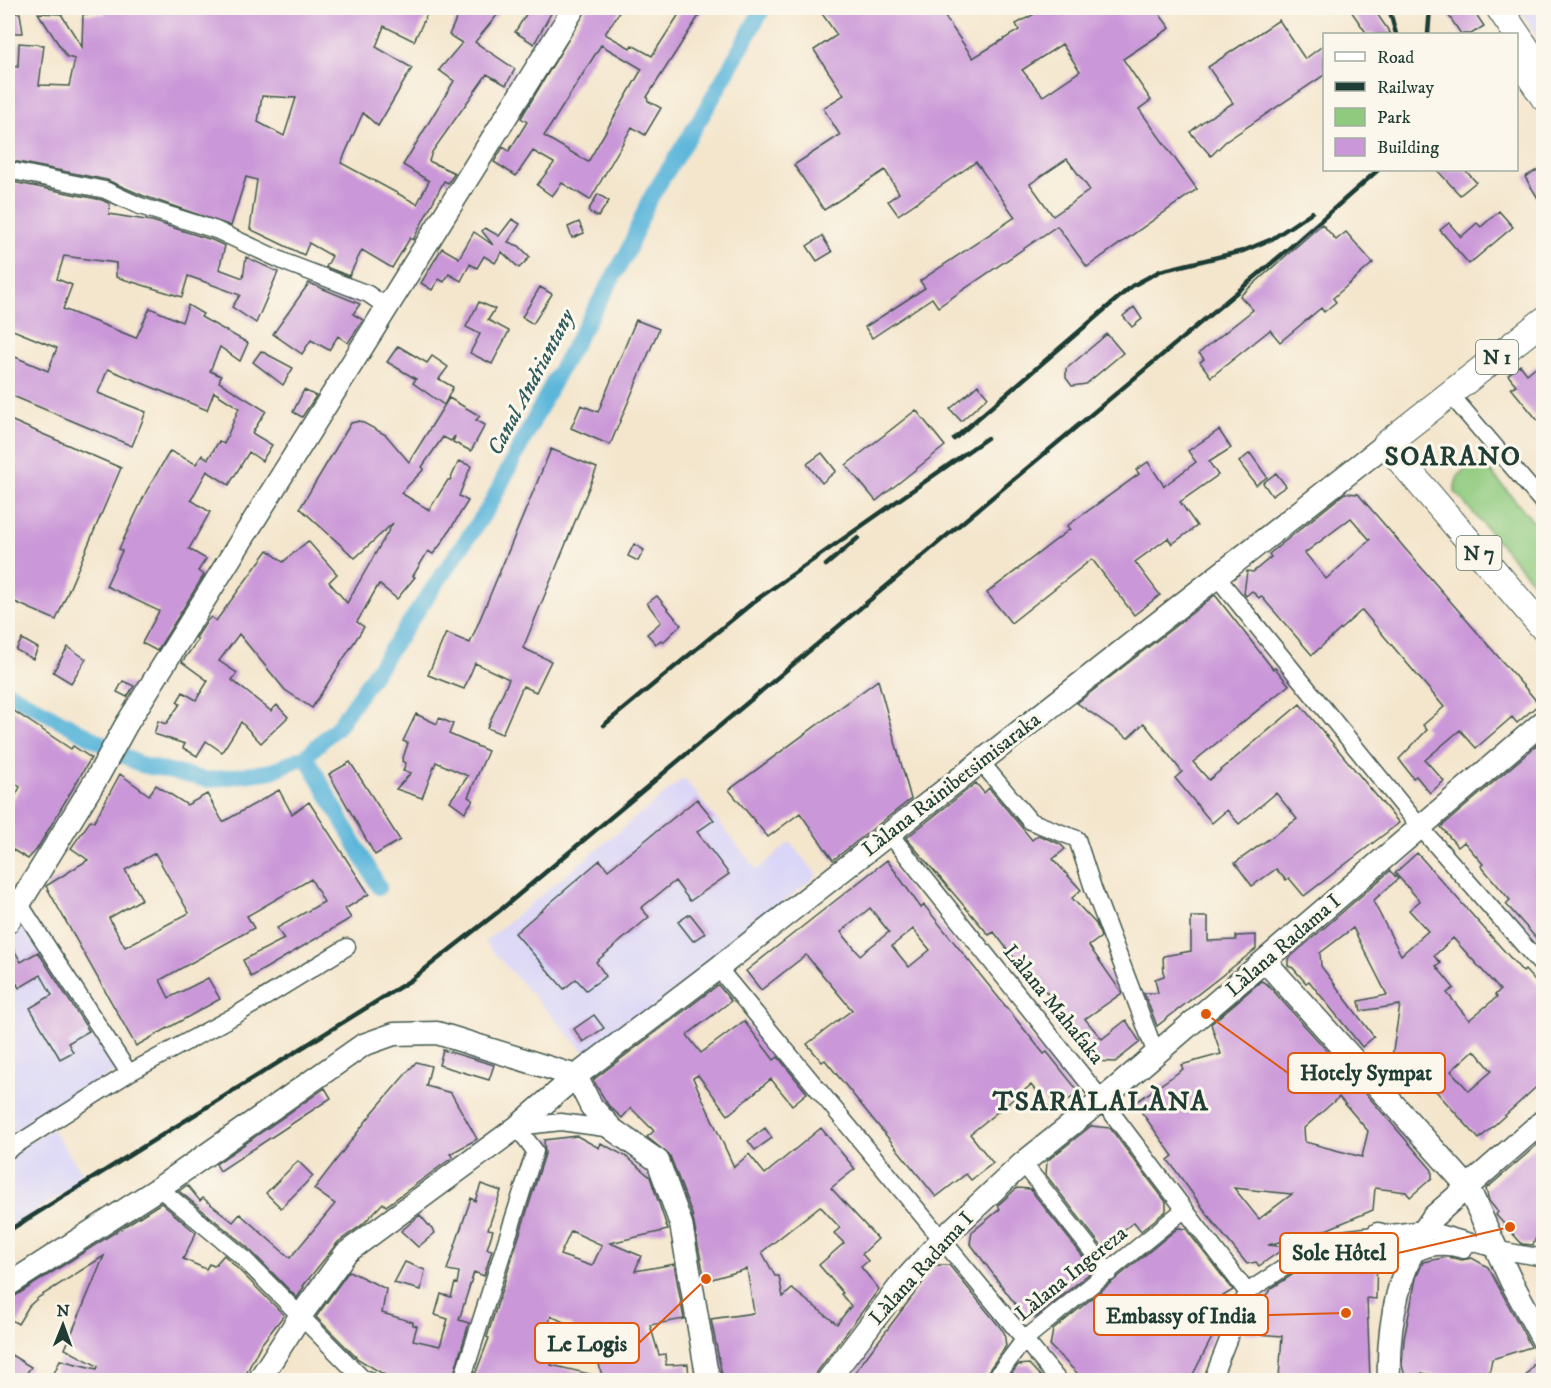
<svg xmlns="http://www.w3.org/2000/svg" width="1551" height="1388" font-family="'IM FELL DW Pica',serif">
<rect width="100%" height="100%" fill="#fbf7ec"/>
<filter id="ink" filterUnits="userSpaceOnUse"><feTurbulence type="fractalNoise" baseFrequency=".0167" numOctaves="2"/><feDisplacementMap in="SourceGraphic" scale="12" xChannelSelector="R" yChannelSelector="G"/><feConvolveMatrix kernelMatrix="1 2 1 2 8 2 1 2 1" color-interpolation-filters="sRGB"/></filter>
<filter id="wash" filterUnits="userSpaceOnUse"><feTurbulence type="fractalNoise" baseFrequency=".008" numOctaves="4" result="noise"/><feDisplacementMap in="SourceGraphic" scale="24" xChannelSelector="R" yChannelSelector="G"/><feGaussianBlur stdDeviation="1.35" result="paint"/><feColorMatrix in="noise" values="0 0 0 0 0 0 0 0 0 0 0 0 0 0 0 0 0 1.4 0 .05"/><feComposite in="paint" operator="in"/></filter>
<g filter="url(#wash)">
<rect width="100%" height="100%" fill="#f4e6cd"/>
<!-- built -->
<path fill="#dad6f7" d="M1519,8H1543V45Z
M684,778L757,870L790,842L817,875L590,1058L484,942Z
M19,919L52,955L120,1068L8,1135V938Z
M52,1129L86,1178L8,1230V1155Z"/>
<!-- green -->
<path fill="#8fca7e" stroke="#578459" stroke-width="1.5" d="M1479,465L1486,466L1543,533V594L1455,492C1454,476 1463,466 1479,465Z"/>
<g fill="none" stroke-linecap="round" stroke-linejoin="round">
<!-- canal -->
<path stroke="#5cb6da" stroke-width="16" d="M8,692L141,765L208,780L272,771L306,756L338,726L489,507L557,375L627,253L648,202L708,106L763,8
M306,756L379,887"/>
</g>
<g id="blocks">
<!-- building -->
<path fill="#ca97d8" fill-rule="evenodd" d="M105,8H430L414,41L384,26L376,47L412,68L378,126L363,113L341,163L417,204L429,181L403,165L454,81L439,70L462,43L449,35L461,8H503L475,42L515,69L506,85L487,74L432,152L429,161L455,173L448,183L444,181L413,240L410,238L392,268L362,250L349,276L326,267L332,256L309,243L304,255L250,229L257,180L246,177L231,226L144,196L107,180L8,160V139L14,124L8,122V65L18,67L19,43L44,45L39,85L69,86L75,59L67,57L38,13L61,14L82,47L83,14H105ZM262,96L296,98L284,136L258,122Z
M530,8H554L534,44L515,32Z
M587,8H622L605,34L630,48L632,45L652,56L683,8H704L647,97L648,101L661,108L645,135L632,127L590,200L562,183L552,196L537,185L554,163L533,151L516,176L494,162L503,147L509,151L527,122L521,118ZM601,45L642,69L588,162L544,136Z
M818,8H939L973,58L1019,30L1016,24L1045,8H1155L1170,28L1123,59L1151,100L1139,109L1197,189L1087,267L1057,226L938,307L932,298L872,338L865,327L925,288L920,281L1015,217L976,162L898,215L888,201L899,193L885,170L824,210L794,165L840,135L823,108L844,95L814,50L837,35ZM1062,44L1080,71L1043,96L1022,70ZM1067,159L1090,190L1053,216L1030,184Z
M1349,8H1373L1391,34H1367Z
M1455,8H1472L1484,26L1471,34H1461L1447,13Z
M8,13H20L23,33H8Z
M1279,20L1305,59L1324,45V75L1225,142L1211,156L1190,132L1205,120L1233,103L1208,67Z
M1544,166V208L1525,177Z
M1437,170H1465L1476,182L1460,195Z
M8,181L102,200L110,204L109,214L152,221L212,240L225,246L219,269L243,278L246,257L278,272L256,323L232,307L240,295L205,282L188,276L182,297L116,277V263L64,256L57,279L72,285L63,309L136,338L150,308L182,322L188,305L203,314L201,317L248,343L240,361L220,347L210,371L221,376L219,382L266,411L252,433L272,445L262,461L249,452L229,485L207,471L191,500L210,512L189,549L206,559L198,571L204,575L157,651L142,643L159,611L106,586L122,551L119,549L147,490L170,451L196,464L202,455L208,459L219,441L224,444L239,408L214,392L207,410L108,369L98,393L146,412L132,446L8,394V354L48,371L57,348L8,328V202L11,191L8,190Z
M598,194L609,201L598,217L588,211Z
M1499,211L1513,227L1469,264L1440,230L1449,223L1461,237L1477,223L1481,227Z
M512,219L520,224L508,242L519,246L530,257L519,268L502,252L495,263L484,256L477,268L470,264L461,281L449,274L444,282L439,279L432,290L421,283L442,248L459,258L474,232L493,245L482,231L485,228L499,236Z
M579,222L584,233L572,238L568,227Z
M1322,224L1336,240L1346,232L1373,263L1333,298L1336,302L1324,312L1321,308L1280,342L1270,330L1211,377L1200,362L1204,359L1199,353L1253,310L1240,296Z
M822,236L832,252L817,261L807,246Z
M309,283L360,304L353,314L363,320L348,343L338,336L329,350L311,340L302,354L273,334Z
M540,287L552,294L533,324L522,317Z
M479,302L495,309L488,320L509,331L492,364L470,353L480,334L466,327Z
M1134,307L1142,319L1132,327L1123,316Z
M636,320L659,329L610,445L571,428L581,405L598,412Z
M1107,334L1123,353L1086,384L1072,386L1066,378V369Z
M398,346L427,363L432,356L448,367L439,379L453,387L444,405L413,383L416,379L387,362Z
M261,351L293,368L283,385L253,362Z
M1520,365L1527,374L1538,365L1544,371V428L1511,388L1516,385L1508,375Z
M978,385L988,397L961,421L950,409Z
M304,390L316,396L302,417L293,412Z
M449,398L480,416L476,420L485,425L471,451L453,442L455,436L451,441L443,437L422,467L424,469L401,493L429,510L448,480H450L459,461L471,466L459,496L468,501L441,544L433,554L428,551L413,576L415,577L397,599L379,584L357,622L364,627L312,708L285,690L239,634L219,661L237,673L232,680L271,711L277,705L288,717L261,743L241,722L222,752L206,741L197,756L183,748L185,744L154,734L158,721L166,724L180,704L177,702L183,692L196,700L208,681L182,662L198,640L196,638L207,621L211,617L216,621L268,550L283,562L308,541L337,574L329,582L347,603L393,523L355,558L300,508L351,423L360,421L386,435L409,462Z
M916,410L945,446L876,501L846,465Z
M8,419L121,468L56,620L8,599Z
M1219,430L1231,448L1209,462L1218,475L1180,502L1197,526L1172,544L1168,538L1135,562L1160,595L1134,615L1092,559L1011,623L987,593L1070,529L1067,526L1139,474L1136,470L1148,462L1164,486L1196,462L1188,451Z
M551,449L597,468L523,648L551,661L536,692L523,686L502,734L487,728L509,679L475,663L464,689L428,675L446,633L470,643Z
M822,453L836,471L822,483L807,464Z
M1250,453L1267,477L1256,485L1239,462Z
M1276,473L1286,486L1272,496L1263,483Z
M1345,493L1358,494L1539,704L1517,723L1512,717L1476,748L1460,730L1425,760L1444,781L1430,793L1416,776L1413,778L1399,759L1427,730L1423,725L1444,707L1362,610L1312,655L1261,596L1259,598L1252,591L1246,596L1244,593L1247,571L1253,572L1271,557L1269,554ZM1351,518L1370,540L1326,579L1305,553Z
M634,544L644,550L638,561L628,556Z
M1215,595L1273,669L1275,668L1289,685L1193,762L1209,780L1300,704L1399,823L1304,896L1289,878L1286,880L1276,869L1252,886L1235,863L1297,819L1276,793L1239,824L1227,810L1212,823L1175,778L1182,772L1144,723L1128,738L1077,703Z
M657,596L681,625L663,642L661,640L656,644L647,634L661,622L647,603Z
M22,639L38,648L33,659L16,650Z
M68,647L86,659L71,683L53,672Z
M878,680L911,799L833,860L800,813L768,837L729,790Z
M123,681L134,686L127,697L117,692Z
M8,707L71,749L73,746L91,758L37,849L28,859L8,847V810L20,787L8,778Z
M416,714L437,724L439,718L453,724L449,734L488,751L468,797L473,800L465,812L450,801L468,776L436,762L422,798L396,789L411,773L403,771L406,763L402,761L408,743L403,741Z
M1544,739V871L1537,877L1544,885V947L1506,904L1510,900L1481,866L1483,864L1464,842L1458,847L1441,827Z
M350,762L400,840L375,855L329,774Z
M120,774L149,795L156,785L187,805L207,794L223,822L279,790L292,814L309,802L369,894L345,909L351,918L251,977L243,960L284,939L277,928L324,902L311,879L247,916L254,928L160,980L169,998L208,978L220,999L136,1046L46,886L88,860L71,848L91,820L94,822ZM155,853L189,913L125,947L109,918L142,899L125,870Z
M976,783L984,793L989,788L1032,840L1038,835L1060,844L1065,849L1053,859L1081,890L1072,898L1096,924L1101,937L1089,946L1122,993L1085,1019L1102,1039L1126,1020L1140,1042L1115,1062L1092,1061L1045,1005L1052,999L1024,965L1021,967L994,932L989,935L906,838Z
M697,799L714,820L697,832L729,874L690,901L675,881L641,908L649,917L596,962L606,976L586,990L576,979L564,989L515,933L600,860L608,870Z
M1417,853L1523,972L1525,970L1544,991V1080L1479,1139L1434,1089L1437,1086L1420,1068L1400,1086L1389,1077L1400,1005L1361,1011L1359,1001L1387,995L1353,928L1320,953L1321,966L1374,1037L1362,1047L1309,981L1306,983L1293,968L1288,966V959L1390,871L1398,879L1373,901L1401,955L1428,931L1409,910L1420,901L1395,873ZM1453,938L1500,990L1495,995L1497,997L1469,1020L1447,993L1454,988L1436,966L1441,963L1434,956ZM1474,1050L1492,1071L1469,1091L1451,1071Z
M887,860L921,908L924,905L1044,1054L1047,1052L1079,1092L1053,1112L1031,1085L970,1134L993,1163L971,1180L966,1174L936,1197L825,1060L822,1062L807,1044L852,1010L806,955L761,990L746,971ZM870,908L889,932L860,955L841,932ZM913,929L930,950L909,967L892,946Z
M690,914L705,933L693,941L678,922Z
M1191,917H1208V941L1236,940V936L1256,935V949L1157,1026L1144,993H1158L1155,979L1164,976L1163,956L1191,951Z
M8,939L21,962L38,952L89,1031L68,1043L73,1052L60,1059L30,1008L52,995L41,975L19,988L17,984L8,996Z
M1261,981L1267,984L1374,1103L1432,1170V1178L1410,1197L1406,1192L1375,1188L1373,1210L1328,1229L1268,1245L1286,1247L1259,1266L1256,1262L1247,1264L1213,1222L1168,1160L1173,1156L1135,1103L1183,1069L1181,1065L1221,1054L1211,1024ZM1339,1097L1368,1131L1362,1157L1305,1142L1304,1128ZM1234,1188L1292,1194L1259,1219Z
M718,985L731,1001L687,1035L701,1053L744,1021L774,1060L778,1057L807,1093L792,1105L771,1079L728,1115L698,1075L693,1078L734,1167L749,1154L765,1174L821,1128L855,1169L831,1188L878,1239L862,1254L868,1261L861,1267L879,1289L817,1372L815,1380H723L711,1319L754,1313L747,1269L705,1281L692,1214L670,1156L647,1137L654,1131L631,1108L622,1118L608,1105L593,1080ZM820,1206L840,1228L834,1233L844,1243L819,1265L843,1293L841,1294L851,1306L837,1324L792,1289L783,1297L779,1276H775L762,1252Z
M594,1015L604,1028L583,1042L574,1029Z
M443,1050L494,1065L489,1080L439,1065Z
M416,1062L431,1066L426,1086L451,1093L477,1139L450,1154L453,1157L386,1206L383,1203L363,1224L338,1242L303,1286L304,1287L297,1298L247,1247L179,1191L187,1185L200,1201L203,1198L233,1222L240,1214L290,1258L335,1204L314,1189L373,1112Z
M325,1088L331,1098L220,1171L216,1164Z
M1091,1126L1110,1128L1166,1202V1211L1141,1231L1134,1222L1102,1247L1046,1175L1047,1161Z
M765,1128L772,1138L755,1150L748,1141Z
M577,1136L599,1148L601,1143L627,1157L650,1177L668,1230L610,1243L641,1256L635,1271L674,1264L684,1319L650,1325L659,1355L665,1354L666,1365L688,1364L689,1380H603L599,1364H602L592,1330L591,1336H572V1326L551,1316L542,1347L555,1351L551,1365L598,1376L597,1380H473L489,1338L487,1337L545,1154L544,1140ZM571,1231L602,1245L592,1266L560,1255Z
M1544,1139V1236L1538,1233L1533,1245L1522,1244L1496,1215L1498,1212L1489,1201L1486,1189Z
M298,1161L313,1176L281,1208L266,1193Z
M481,1184L501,1191L488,1229L493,1230L487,1249L492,1250L484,1276L474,1272L459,1320L469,1323L452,1380H393L358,1359L316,1317L349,1271L386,1289L382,1313L413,1322V1325L417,1326L413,1340L440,1346L448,1319L435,1315L441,1294L451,1297L455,1283L457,1284L459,1272L447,1270L471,1198L475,1201Z
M1017,1188L1030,1189L1092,1268L1091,1272L1036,1317L1024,1316L970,1243L972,1232L1000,1209L998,1205Z
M161,1203L196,1233L183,1259L206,1269L209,1264L214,1266L224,1255L284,1315L260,1346L243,1380H51L60,1360L97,1369L98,1366L65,1349L104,1256L39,1297L29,1306L18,1324L8,1318V1298L15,1296Z
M420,1215L435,1233L418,1247L401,1231Z
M1178,1228L1186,1229L1233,1290L1223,1296L1232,1302L1223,1325L1218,1326L1190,1380H1084L1050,1346L1053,1330Z
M1361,1247L1377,1248L1376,1299L1367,1298L1370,1380L1279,1378L1282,1336L1245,1333L1243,1332L1249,1315L1272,1288L1329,1251Z
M1448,1257L1462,1260L1472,1258L1488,1267L1531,1347L1492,1359L1488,1380H1456L1422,1373L1424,1380H1406L1402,1365L1404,1339L1416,1278L1423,1262Z
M405,1262L425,1270L421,1290L394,1283Z
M936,1265H949L1004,1332L1006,1346L986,1374L984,1380H849Z
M8,1353L31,1367L22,1380H8Z
M1538,1358L1544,1369V1380H1523Z
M1029,1364L1044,1380H1007L1018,1365Z"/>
</g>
</g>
<g filter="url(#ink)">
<use href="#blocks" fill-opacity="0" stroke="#3f564b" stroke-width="1.5"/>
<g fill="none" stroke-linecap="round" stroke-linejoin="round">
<!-- street casing -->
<g stroke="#3f564b" stroke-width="19">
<path id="street" d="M8,170L105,190L140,206L216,230L287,263L368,294L387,307
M1450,394L1544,504
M1217,577L1420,827L1544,968
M980,761L1030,821L1077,839L1093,888L1156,1054
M888,832L1102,1100L1247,1292
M718,968L1058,1380
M129,1073L236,1015L347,947
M8,1150L129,1073L19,903
M1023,1163L1109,1273
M159,1188L240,1255L362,1378L369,1380
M1409,1257C1427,1246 1444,1244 1464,1250
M462,1380L535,1151L517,1127L561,1122L612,1129
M994,1380L1024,1340L1185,1209
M1212,1380L1247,1292L1325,1241L1424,1229L1499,1250L1544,1258"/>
</g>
<!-- secondary casing -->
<g stroke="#3f564b" stroke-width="25">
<path id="secondary" d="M8,922L98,776L126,725L574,8
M1265,961L1468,1187L1511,1281L1544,1342
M1378,1234L1397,1240L1408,1263
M8,1285L159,1188L363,1045L394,1034L437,1033L576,1076L591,1106L612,1129L658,1161L681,1224L706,1369L710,1380
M259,1380L301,1315L346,1253L517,1127L576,1076L718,968L1386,444
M828,1380L903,1282L940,1241L1023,1163L1102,1100L1544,721
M1389,1380C1387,1324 1399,1263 1433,1217L1544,1120"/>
</g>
<!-- primary casing -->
<g stroke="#3f564b" stroke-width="28">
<path id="primary" d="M1499,8L1544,74
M1520,62L1544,98
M1544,320L1386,444L1544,629"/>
</g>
<!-- street -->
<use href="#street" stroke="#fff" stroke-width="16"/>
<!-- secondary -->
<use href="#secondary" stroke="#fff" stroke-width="22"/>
<!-- primary -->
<use href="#primary" stroke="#fff" stroke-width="26"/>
<!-- rail -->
<path stroke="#1f3d34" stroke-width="4.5" d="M1389,8L1396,34
M1428,34L1430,8
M954,439L1132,286L1160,271L1243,251L1272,239L1312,212
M826,565L858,538
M604,725L756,600L987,438
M8,1231L411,980L498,912L1286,251L1378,170"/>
</g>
</g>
<g text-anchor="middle" stroke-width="6" stroke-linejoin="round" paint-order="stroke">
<!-- shield labels -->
<g fill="#fbf7ec" stroke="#61756b" stroke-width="1.5">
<rect x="1476" y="340" width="42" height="34" rx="4.5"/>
<rect x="1456.5" y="536" width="45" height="34" rx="4.5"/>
</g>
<g font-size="20" font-weight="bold" fill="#1f3d34">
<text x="1497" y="364">N 1</text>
<text x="1479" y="560">N 7</text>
</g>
<!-- street labels -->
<g font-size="21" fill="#1f3d34" stroke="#fbf7ec">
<text transform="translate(951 784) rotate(-38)" y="7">Làlana Rainibetsimisaraka</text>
<text transform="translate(1283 945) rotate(-41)" y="7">Làlana Radama I</text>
<text transform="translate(1054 1004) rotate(51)" y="7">Làlana Mahafaka</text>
<text transform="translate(921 1268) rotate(-48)" y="7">Làlana Radama I</text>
<text transform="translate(1071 1273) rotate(-39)" y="7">Làlana Ingereza</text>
</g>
<!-- water labels -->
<g font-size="22" font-style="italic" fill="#2e5b5e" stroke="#fbf7ec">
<text transform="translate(530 382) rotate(-62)" y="8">Canal Andriantany</text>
</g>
<!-- district labels -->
<g font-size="27" font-weight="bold" letter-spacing="1.5" fill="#1f3d34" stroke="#fbf7ec">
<text x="1453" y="465">SOARANO</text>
<text x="1101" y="1110">TSARALALÀNA</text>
</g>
</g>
<!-- callouts -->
<path fill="none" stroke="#de580e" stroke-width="2" d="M1206 1014L1288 1073M1510 1227L1398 1253M1346 1313L1268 1315M706 1279L639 1343"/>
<g fill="#de580e" stroke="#fbf7ec" stroke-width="2">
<circle cx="1206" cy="1014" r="6"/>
<circle cx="1510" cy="1227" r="6"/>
<circle cx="1346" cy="1313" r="6"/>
<circle cx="706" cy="1279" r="6"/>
</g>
<g fill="#fbf7ec" stroke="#de580e" stroke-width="2">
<rect x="1288" y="1053" width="157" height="40" rx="6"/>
<rect x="1280" y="1233" width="118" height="40" rx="6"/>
<rect x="1094" y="1295" width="174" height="40" rx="6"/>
<rect x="535" y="1323" width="104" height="40" rx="6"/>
</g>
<g font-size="22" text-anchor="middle" font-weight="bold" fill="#1f3d34">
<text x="1366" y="1080">Hotely Sympat</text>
<text x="1339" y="1260">Sole Hôtel</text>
<text x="1181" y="1323">Embassy of India</text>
<text x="587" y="1351">Le Logis</text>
</g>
<!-- margin -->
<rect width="1551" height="1388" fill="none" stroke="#fbf7ec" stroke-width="30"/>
<!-- legend -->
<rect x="1323" y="33" width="195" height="138" fill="#fbf7ec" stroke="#a3ada2" stroke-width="1.5"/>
<rect x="1335" y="52" width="30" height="9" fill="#ffffff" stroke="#a3ada2" stroke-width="1.5"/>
<text x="1377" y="63" font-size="18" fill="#1f3d34">Road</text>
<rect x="1335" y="82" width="30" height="9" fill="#1f3d34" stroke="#a3ada2" stroke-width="1.5"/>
<text x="1377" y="93" font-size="18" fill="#1f3d34">Railway</text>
<rect x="1335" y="108" width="30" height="18" fill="#8fca7e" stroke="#a3ada2" stroke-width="1.5"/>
<text x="1377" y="123" font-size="18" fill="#1f3d34">Park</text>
<rect x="1335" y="138" width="30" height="18" fill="#ca97d8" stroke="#a3ada2" stroke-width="1.5"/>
<text x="1377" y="153" font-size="18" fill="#1f3d34">Building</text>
<!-- north arrow -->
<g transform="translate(63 1325) rotate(1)" stroke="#fbf7ec" stroke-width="4.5" paint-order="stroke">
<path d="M0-4.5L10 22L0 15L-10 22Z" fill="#1f3d34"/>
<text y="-9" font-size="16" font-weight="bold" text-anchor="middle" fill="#1f3d34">N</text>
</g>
</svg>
